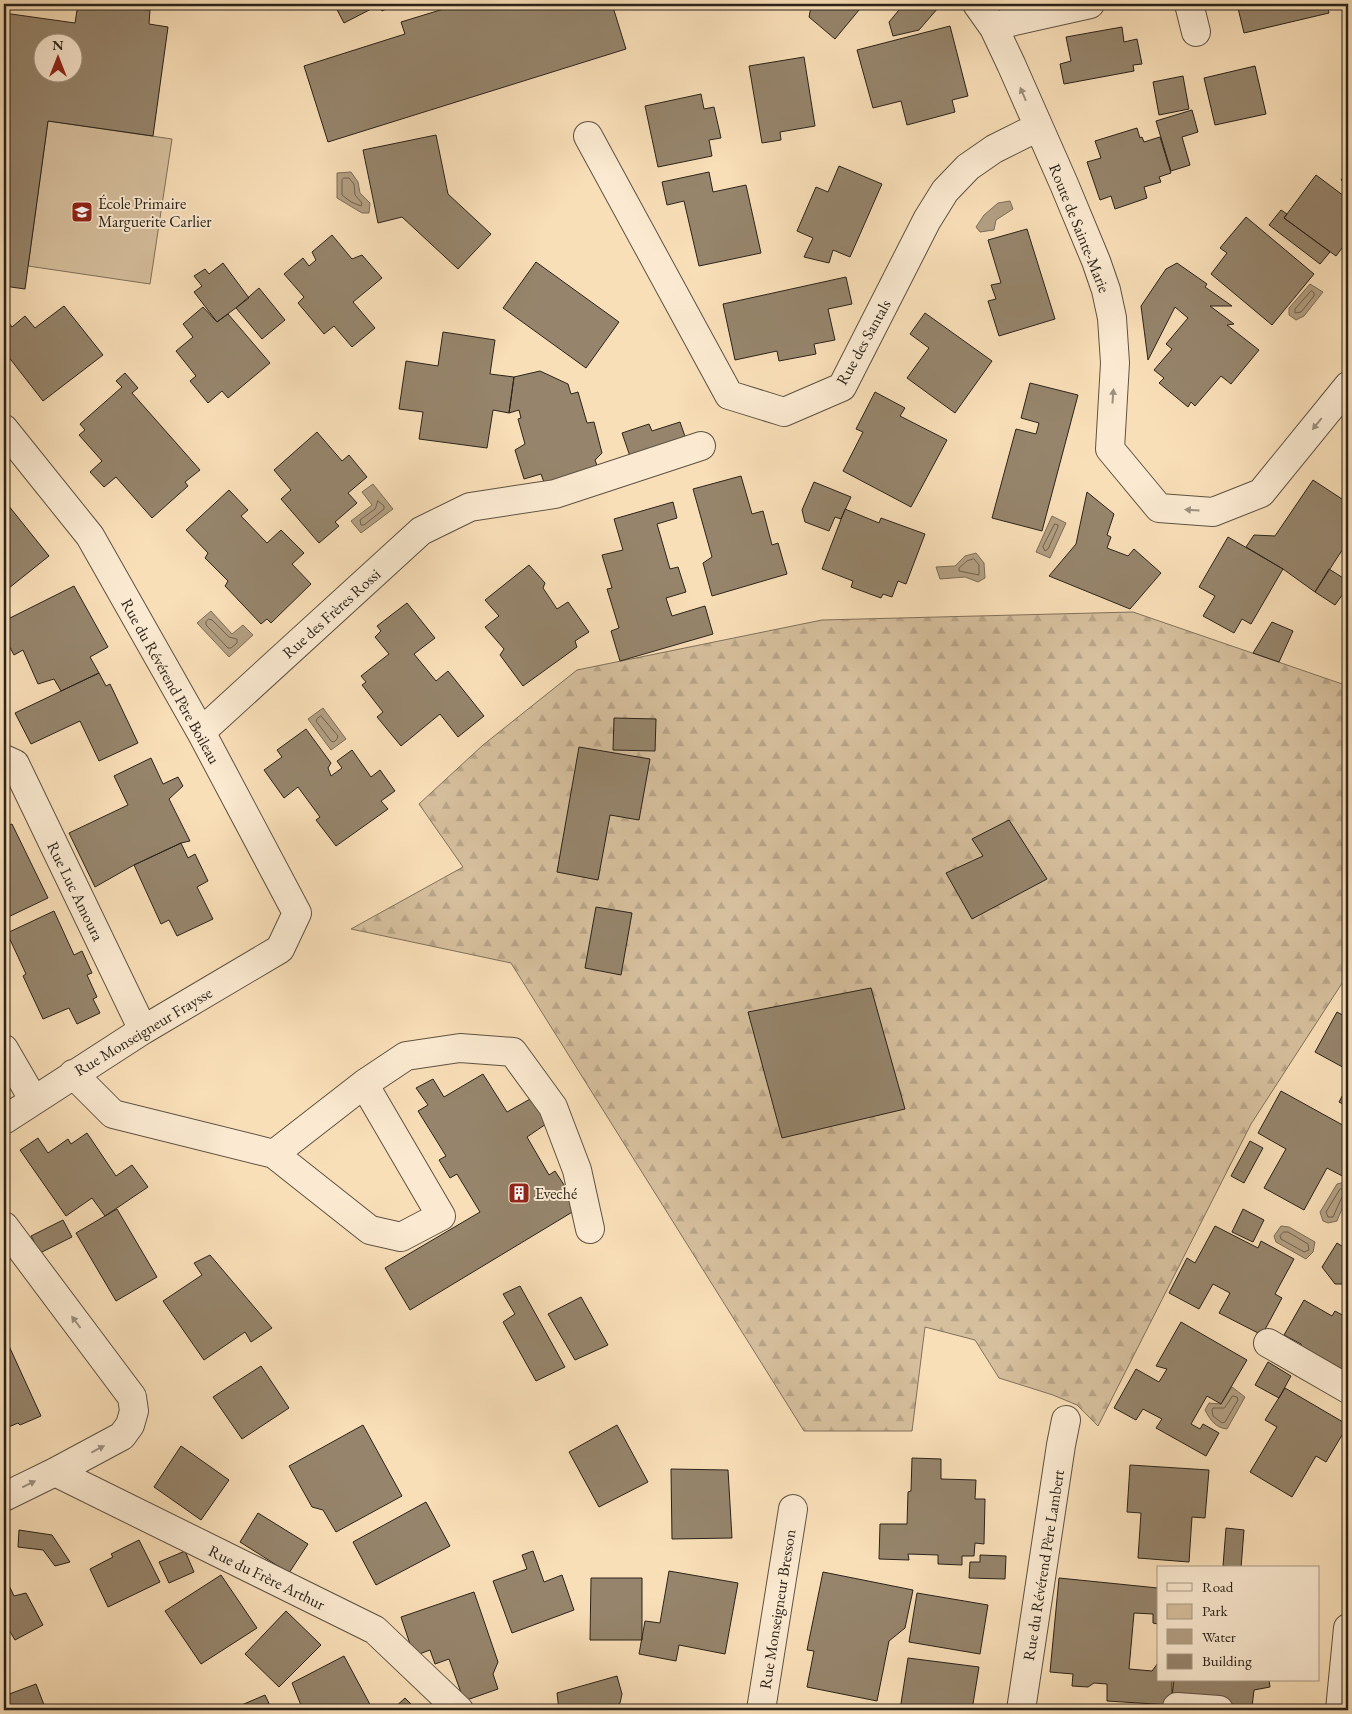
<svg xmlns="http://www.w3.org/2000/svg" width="1352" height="1714" font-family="'EB Garamond',serif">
<defs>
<pattern id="forest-firs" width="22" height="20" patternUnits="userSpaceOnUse" patternTransform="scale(1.25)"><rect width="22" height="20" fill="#d6bf9d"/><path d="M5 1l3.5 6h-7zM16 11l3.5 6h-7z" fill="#b8a487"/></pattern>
</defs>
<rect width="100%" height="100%" fill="#f9dfb8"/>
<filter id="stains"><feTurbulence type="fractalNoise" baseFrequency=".004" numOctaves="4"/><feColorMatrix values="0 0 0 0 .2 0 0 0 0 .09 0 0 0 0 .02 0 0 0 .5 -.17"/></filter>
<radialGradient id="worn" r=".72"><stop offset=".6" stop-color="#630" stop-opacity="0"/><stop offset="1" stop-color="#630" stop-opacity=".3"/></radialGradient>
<!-- forest -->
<path fill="url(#forest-firs)" stroke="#80715c" d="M1133,612L1348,686V974L1251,1124L1098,1426L1077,1405L1053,1395L999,1378L975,1340L925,1327L912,1431H804L511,963L351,929L463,867L419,804L483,745L577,670L822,620Z"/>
<!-- green -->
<path fill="#d6bf9d" stroke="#80715c" d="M48,121L172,139L150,284L28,266Z"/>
<!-- water -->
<path fill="#b39f82" stroke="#7d6d58" d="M351,172L358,182L360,193L370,203L369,213H362L337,198V173Z
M1010,201L1013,209L996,220L994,230L980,232L976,227L984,215L998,203Z
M1310,284L1323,292L1304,316L1296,320L1289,315V308Z
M373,484L393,509L361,533L351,521L372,505L362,492Z
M1052,516L1066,523L1050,558L1036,552Z
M976,553L984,563L985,578L978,582L965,577L940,579L936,567L955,566L965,556Z
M211,611L232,634L243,625L253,635L229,657L197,623Z
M323,708L346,739L331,750L308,719Z
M1345,1182L1348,1184V1194L1337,1221L1328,1223L1323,1221L1320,1212L1337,1184Z
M1281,1226L1289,1227L1315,1242L1313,1252L1306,1259L1276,1242L1274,1236Z
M1232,1387L1245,1397L1227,1429C1216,1428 1210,1420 1205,1410L1209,1403L1221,1404Z"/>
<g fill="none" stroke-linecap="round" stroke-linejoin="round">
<!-- shore -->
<path stroke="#6f614e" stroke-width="1" d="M344,178H349L354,184L355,195L362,203L361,206L351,202L342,195V180Z
M1312,291L1314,293V296L1301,312L1295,313V309L1310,292Z
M378,501L384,506V509L364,525H361L360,520L375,509Z
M1055,524L1058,525V527L1048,549L1045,551L1043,547Z
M974,559L979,565V575L959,571V568L967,561Z
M209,619L212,620L229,637L237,639V643L231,648H228L206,625V622Z
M321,716L338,736L337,739L334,742L331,741L316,721L317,719Z
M1348,1187L1340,1189L1326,1212L1328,1217H1333L1342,1197L1348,1195
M1284,1232H1288L1308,1244L1309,1250L1304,1252L1281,1239L1280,1236Z
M1233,1396L1237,1397L1238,1400L1225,1422L1222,1423L1213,1416L1212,1410L1213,1408H1224Z"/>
</g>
<!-- building -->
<path fill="#96856c" stroke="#2b231a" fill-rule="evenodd" d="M78,4H138L137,9L150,10L149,24L168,27L153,136L48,121L25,289L4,286V13L75,23ZM42,42H72V72H42Z
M334,4H396L382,11L379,5L344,23Z
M460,4H612L626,49L328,142L304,66L405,34L401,22Z
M807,4H864L835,39L809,17L811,7Z
M904,4H932L938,8L919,30L893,36L889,22Z
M1237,4H1327L1329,13L1244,33Z
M950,26L968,96L952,100L955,112L907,125L901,101L873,108L857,50Z
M1122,27L1124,42L1137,39L1142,64L1133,65L1134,71L1064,84L1060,64L1071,61L1066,37Z
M804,57L815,126L780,132L781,140L762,143L749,66Z
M1255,66L1266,114L1215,125L1204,78Z
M1183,76L1189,109L1159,115L1153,82Z
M701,94L704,109L714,107L721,138L709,140L712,156L658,167L645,106Z
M1192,110L1198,132L1182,137L1190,165L1171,171L1156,121Z
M1137,128L1140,138L1142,137L1144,142L1160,137L1171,173L1159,177L1161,182L1144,187L1147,198L1115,209L1111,196L1100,200L1087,162L1101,158L1095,141Z
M436,135L448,194L491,234L458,269L402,217L378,223L363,150Z
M839,166L882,184L850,257L833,250L829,263L804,257L813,238L797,231L816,187L828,192Z
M1348,171V185L1341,180Z
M709,172L713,192L746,185L761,253L699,266L684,201L667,205L662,182Z
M1316,175L1348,199V240L1336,256L1284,218Z
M1281,210L1287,214L1284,218L1330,252L1320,264L1269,225Z
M1246,217L1314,274L1272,325L1211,274L1227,253L1220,248Z
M1027,229L1055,319L999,336L988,301L996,299L991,285L1001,283L988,240Z
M332,235L352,259L362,255L382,278L353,302L375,328L352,347L334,326L324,334L298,303L304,297L284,274L303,258L309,266L316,260L312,252Z
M536,262L619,322L586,368L503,308Z
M223,263L249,298L217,322L194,292L202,286L194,276L205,269L209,274Z
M1177,263L1207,284L1205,287L1232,306H1210L1234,324L1227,325L1259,350L1231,384L1221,376L1195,406L1191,402L1188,407L1159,383L1164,378L1154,370L1172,349L1166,344L1188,318L1175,307L1148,360L1141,306L1166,269Z
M846,277L852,304L828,309L835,340L814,344L816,354L779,361L777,351L735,360L723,304Z
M259,288L285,320L262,339L236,308Z
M64,306L103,355L43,401L4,351V321L6,319L12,327L25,316L35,328Z
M203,307L217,322L228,314L270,363L228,398L222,391L208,403L190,381L196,376L176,351L193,337L183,324Z
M925,313L992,361L955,413L907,378L929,348L910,334Z
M443,332L495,340L490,374L514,377L509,413L493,410L487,448L419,439L423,412L399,409L406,361L438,366Z
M540,371L568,384L571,394L578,392L587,423L594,422L602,453L595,460L598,468L545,485L541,474L524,479L515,450L525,444L518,419L521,418L519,410L509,413L514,377Z
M125,373L138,388L132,393L200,470L185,482L188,486L152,518L116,477L104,487L90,472L102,461L79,435L85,430L80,424L122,387L116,381Z
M1030,383L1078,395L1042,531L992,518L1016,429L1036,434L1039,423L1021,418Z
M875,392L905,408L900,416L947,440L911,507L843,471L863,432L856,429Z
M680,422L688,445L633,465L622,433L649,424L652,431Z
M317,432L342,461L349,455L367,477L348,493L357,503L335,522L339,526L319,543L281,499L291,490L274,470Z
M741,476L752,514L763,511L772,545L778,543L787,574L712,596L703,563L712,557L693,489Z
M1313,480L1348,503V541L1315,592L1283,569L1246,547L1254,535L1275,536Z
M814,482L851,497L841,519L835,517L829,531L805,522L802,510Z
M229,490L248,510L241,516L267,543L281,530L304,553L292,564L311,584L271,623L267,619L261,624L225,586L228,581L205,558L208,553L186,530Z
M1087,492L1114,514L1107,535L1111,537L1107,548L1128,556L1134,549L1161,573L1130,609L1049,576L1076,544Z
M673,502L677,518L657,524L670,569L678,567L686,592L666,598L672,616L705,606L713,634L620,661L611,631L619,628L607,589L612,588L602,555L623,550L614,519Z
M8,505L49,556L4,592V508Z
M845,509L879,523L881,518L925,534L906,584L898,581L892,597L883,594L881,598L851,587L853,581L822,569Z
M1228,537L1283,569L1251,624L1242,619L1234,633L1203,616L1215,596L1199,587Z
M529,565L545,583L543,588L557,609L568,602L589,632L575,641L577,647L523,686L500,655L504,649L485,627L499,616L485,600Z
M1329,569L1348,581V587L1335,605L1315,592Z
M74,586L108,647L90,657L99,673L61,691L54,679L38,684L23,650L14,655L4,636V621Z
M407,603L435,638L414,654L436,681L448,671L484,716L458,737L440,714L401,746L377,717L383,712L362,685L366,682L361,676L389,654L375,637L381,631L377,626Z
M1272,622L1293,631L1279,662L1253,653Z
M99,673L106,686L110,684L138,743L99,761L80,721L31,744L15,713Z
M614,718L656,719L655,751L613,750Z
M306,729L331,763L328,768L331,776L342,768L337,761L352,750L371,777L380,770L395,791L381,801L388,809L336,846L316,820L320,817L298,787L284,798L264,770L282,757L277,750Z
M579,747L650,759L639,820L610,815L598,880L557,872Z
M151,758L163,784L178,777L183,786L169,799L190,841L181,843L134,865L95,887L69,833L128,805L114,776Z
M1009,820L1047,879L972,919L946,873L983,856L972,839Z
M12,824L48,898L4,919V828Z
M181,843L188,858L195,854L208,881L197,887L213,919L177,936L169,920L161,924L134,865Z
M596,907L632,913L621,975L585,968Z
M54,911L74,955L82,951L92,973L87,975L97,997L93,999L100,1013L77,1024L69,1008L43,1019L23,976L26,974L7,933Z
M871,988L905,1109L782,1138L748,1012Z
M1337,1012L1348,1018V1070L1315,1052Z
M483,1074L507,1112L532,1098L548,1106L546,1124L527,1137L549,1175L555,1171L579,1208L410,1310L385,1268L480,1212L457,1174L450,1178L439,1160L446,1156L418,1111L428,1105L416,1088L433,1079L444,1097Z
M1348,1085V1107L1339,1102Z
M1281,1091L1348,1128V1179L1327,1168L1304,1210L1264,1188L1286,1149L1258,1133Z
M87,1133L116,1176L132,1165L148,1187L105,1216L92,1198L66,1216L20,1150L38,1138L48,1153L68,1139L71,1144Z
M1250,1141L1263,1148L1244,1183L1231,1176Z
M117,1209L157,1277L116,1301L76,1233Z
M1243,1209L1264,1220L1253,1242L1232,1232Z
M63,1220L72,1237L40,1253L31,1236Z
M1215,1226L1258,1248L1261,1241L1294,1259L1275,1294L1282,1298L1262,1335L1219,1313L1230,1293L1213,1284L1199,1309L1169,1293L1187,1258L1195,1263Z
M1337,1243L1348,1250V1284H1335L1322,1267Z
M210,1255L272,1328L251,1342L245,1332L204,1360L163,1301L202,1275L194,1263Z
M520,1286L565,1367L536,1381L503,1322L515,1314L503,1294Z
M581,1297L608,1345L575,1360L548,1314Z
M1304,1300L1332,1316L1335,1311L1346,1317L1348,1314V1368L1342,1379L1303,1357L1301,1344L1284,1335Z
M1181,1322L1247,1360L1221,1404L1207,1396L1191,1424L1200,1429L1203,1424L1219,1433L1206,1456L1156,1428L1162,1419L1143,1409L1136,1420L1114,1408L1136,1369L1159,1382L1167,1369L1156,1366Z
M4,1335L41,1416L20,1425L18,1423L4,1429Z
M1268,1362L1291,1376L1279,1398L1255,1385Z
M261,1366L289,1408L242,1439L213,1397Z
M1285,1388L1348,1425L1326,1462L1316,1456L1292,1497L1250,1472L1277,1427L1265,1420Z
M363,1425L402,1496L336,1532L323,1510L312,1507L289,1466Z
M617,1425L648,1482L599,1507L569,1452Z
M181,1446L229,1480L201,1520L154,1487Z
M912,1458L941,1459V1479L976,1480L975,1499H985L984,1544L975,1543L974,1556H962V1565L938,1564V1555L908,1554L909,1560L879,1559L880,1524H907L908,1492L911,1491Z
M1130,1465L1209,1470L1205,1518L1192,1517L1189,1562L1138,1558L1141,1513L1127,1512Z
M671,1469L728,1470L732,1538L672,1539Z
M426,1502L450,1546L376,1585L353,1542Z
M258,1513L308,1544L289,1573L240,1542Z
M1226,1528L1244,1530L1241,1568L1223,1566Z
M19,1530L52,1535L70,1562L55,1566L43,1550L18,1547Z
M139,1540L160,1582L108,1607L90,1569L113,1557L111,1554Z
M185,1551L194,1572L169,1583L159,1562Z
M533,1551L544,1582L562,1575L574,1610L512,1633L493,1581L527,1569L522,1555Z
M980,1555L1006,1556L1005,1579L969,1578L970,1562H980Z
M669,1571L738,1583L725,1654L679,1645L676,1661L639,1654L645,1621L660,1623Z
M823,1572L913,1590L905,1628L889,1641L877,1701L807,1687L814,1651L807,1650Z
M4,1575L14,1596L26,1593L43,1625L15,1640L9,1630L4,1633Z
M221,1575L257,1628L201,1664L165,1611Z
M591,1578H642V1640H590Z
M1059,1578L1158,1588V1624L1153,1623V1614L1134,1613L1129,1669L1152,1671L1158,1663V1680H1172V1696L1170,1705L1107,1701V1684L1094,1683L1088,1687L1072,1686L1073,1674L1050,1672Z
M474,1592L498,1662L493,1674L498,1689L464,1701L449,1659L435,1664L430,1650L414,1656L401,1617Z
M917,1593L988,1605L980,1654L909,1642Z
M286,1611L321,1645L279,1687L245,1654Z
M344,1656L373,1710H303L292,1683Z
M908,1658L979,1667L972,1710H900Z
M617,1676L622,1694L620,1703L615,1707L616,1710H559L557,1693Z
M1174,1680H1269L1270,1687L1254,1690L1252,1707L1172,1696Z
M36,1684L46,1710H4V1696Z
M265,1695L272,1710H230Z
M405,1698L417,1710H392Z"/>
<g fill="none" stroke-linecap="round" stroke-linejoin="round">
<!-- minor casing -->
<g stroke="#5e5242" stroke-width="30">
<path id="minor" d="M977,4L994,28L1011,64L1064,184L1096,261L1106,290L1112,318L1115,363L1110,449L1159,508L1213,512L1261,493L1348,386
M1189,4L1196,32
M994,28L1006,23L1090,4
M588,136L729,395L784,412L842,387L927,220L945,191L968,167L994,149L1038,127
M4,429L90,536L201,732L297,913L280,949L143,1030L4,1120
M201,732L421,531L470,507L555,494L701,446
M4,759L15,764L143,1030
M4,1049L33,1099
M73,1074L113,1114L274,1154L364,1084L406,1056L460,1048L513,1052L553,1107L577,1170L590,1229
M274,1154L370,1230L401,1237L441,1216L364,1084
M4,1226L132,1397L134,1411L130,1425L122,1436L55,1472L4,1497
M1268,1343L1348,1389
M55,1472L375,1630L459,1710
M1177,1707L1219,1710
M761,1710L793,1509
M1021,1710L1061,1445L1066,1420
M1340,1710L1348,1628"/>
</g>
<!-- minor -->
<use href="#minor" stroke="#fbead1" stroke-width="28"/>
</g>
<!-- one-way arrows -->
<defs><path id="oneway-solid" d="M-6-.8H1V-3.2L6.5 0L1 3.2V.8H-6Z" transform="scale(1.25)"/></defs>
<g fill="#9d907f">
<use href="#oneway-solid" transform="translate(1023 94) rotate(-113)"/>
<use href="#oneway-solid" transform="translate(1113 396) rotate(-86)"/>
<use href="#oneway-solid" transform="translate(1317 424) rotate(129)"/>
<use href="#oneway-solid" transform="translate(1192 510) rotate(-176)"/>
<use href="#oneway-solid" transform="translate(76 1322) rotate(-127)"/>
<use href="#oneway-solid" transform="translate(98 1449) rotate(-28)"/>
<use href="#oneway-solid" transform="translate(29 1484) rotate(-26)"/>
</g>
<!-- icons -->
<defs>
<g id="school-square" transform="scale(1.125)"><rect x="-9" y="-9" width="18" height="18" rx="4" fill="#8f2418" stroke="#fbead1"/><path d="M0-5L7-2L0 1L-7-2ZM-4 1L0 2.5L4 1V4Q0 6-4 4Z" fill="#fff"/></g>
<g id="building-square" transform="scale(1.125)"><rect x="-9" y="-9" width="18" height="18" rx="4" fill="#8f2418" stroke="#fbead1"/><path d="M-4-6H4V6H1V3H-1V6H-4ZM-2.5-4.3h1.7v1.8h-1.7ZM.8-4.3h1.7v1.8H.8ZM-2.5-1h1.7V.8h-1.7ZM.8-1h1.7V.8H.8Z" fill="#fff"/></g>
</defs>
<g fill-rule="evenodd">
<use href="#school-square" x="82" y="212"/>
<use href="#building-square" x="519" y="1193"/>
</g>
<g text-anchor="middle" stroke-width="4" stroke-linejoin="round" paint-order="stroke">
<!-- poi labels -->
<g font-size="16" fill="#2b231a" stroke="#fbead1" text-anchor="start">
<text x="98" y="209">École Primaire<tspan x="98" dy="18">Marguerite Carlier</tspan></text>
<text x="535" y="1199">Eveché</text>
</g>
<!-- street labels -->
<g font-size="16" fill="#2b231a" stroke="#fbead1">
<text transform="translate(1080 228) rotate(68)" y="6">Route de Sainte-Marie</text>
<text transform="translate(863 342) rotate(-61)" y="6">Rue des Santals</text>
<text transform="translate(331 613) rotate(-42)" y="6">Rue des Frères Rossi</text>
<text transform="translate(171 681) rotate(61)" y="6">Rue du Révérend Père Boileau</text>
<text transform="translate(76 891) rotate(64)" y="6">Rue Luc Amoura</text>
<text transform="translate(143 1031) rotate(-31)" y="6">Rue Monseigneur Fraysse</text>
<text transform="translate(1043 1565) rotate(-81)" y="6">Rue du Révérend Père Lambert</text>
<text transform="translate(267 1577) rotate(26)" y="6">Rue du Frère Arthur</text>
<text transform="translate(777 1609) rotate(-81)" y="6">Rue Monseigneur Bresson</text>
</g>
</g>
<!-- margin -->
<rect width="1352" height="1714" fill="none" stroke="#f9dfb8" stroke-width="20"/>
<rect x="5" y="5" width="1342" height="1704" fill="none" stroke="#2b231a" stroke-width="2.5"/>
<rect x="10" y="10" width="1332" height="1694" fill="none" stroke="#2b231a"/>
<!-- legend -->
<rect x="1157" y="1566" width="162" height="115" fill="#fbead1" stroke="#a89a88"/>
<rect x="1167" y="1583" width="25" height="8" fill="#fbead1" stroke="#a89a88"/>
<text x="1202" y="1592" font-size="15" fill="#2b231a">Road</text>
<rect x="1167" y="1604" width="25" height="15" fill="#d6bf9d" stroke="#a89a88"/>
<text x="1202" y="1616" font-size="15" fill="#2b231a">Park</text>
<rect x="1167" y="1629" width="25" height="15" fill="#b39f82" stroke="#a89a88"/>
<text x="1202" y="1642" font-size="15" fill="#2b231a">Water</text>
<rect x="1167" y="1654" width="25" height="15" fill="#96856c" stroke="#a89a88"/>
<text x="1202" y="1666" font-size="15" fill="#2b231a">Building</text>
<!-- north arrow -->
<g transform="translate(58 58)"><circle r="24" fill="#fbead1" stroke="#a89a88"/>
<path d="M0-4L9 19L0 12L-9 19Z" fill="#8f2418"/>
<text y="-8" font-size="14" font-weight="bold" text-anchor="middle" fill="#2b231a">N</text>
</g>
<rect width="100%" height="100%" filter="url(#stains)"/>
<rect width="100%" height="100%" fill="url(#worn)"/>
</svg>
